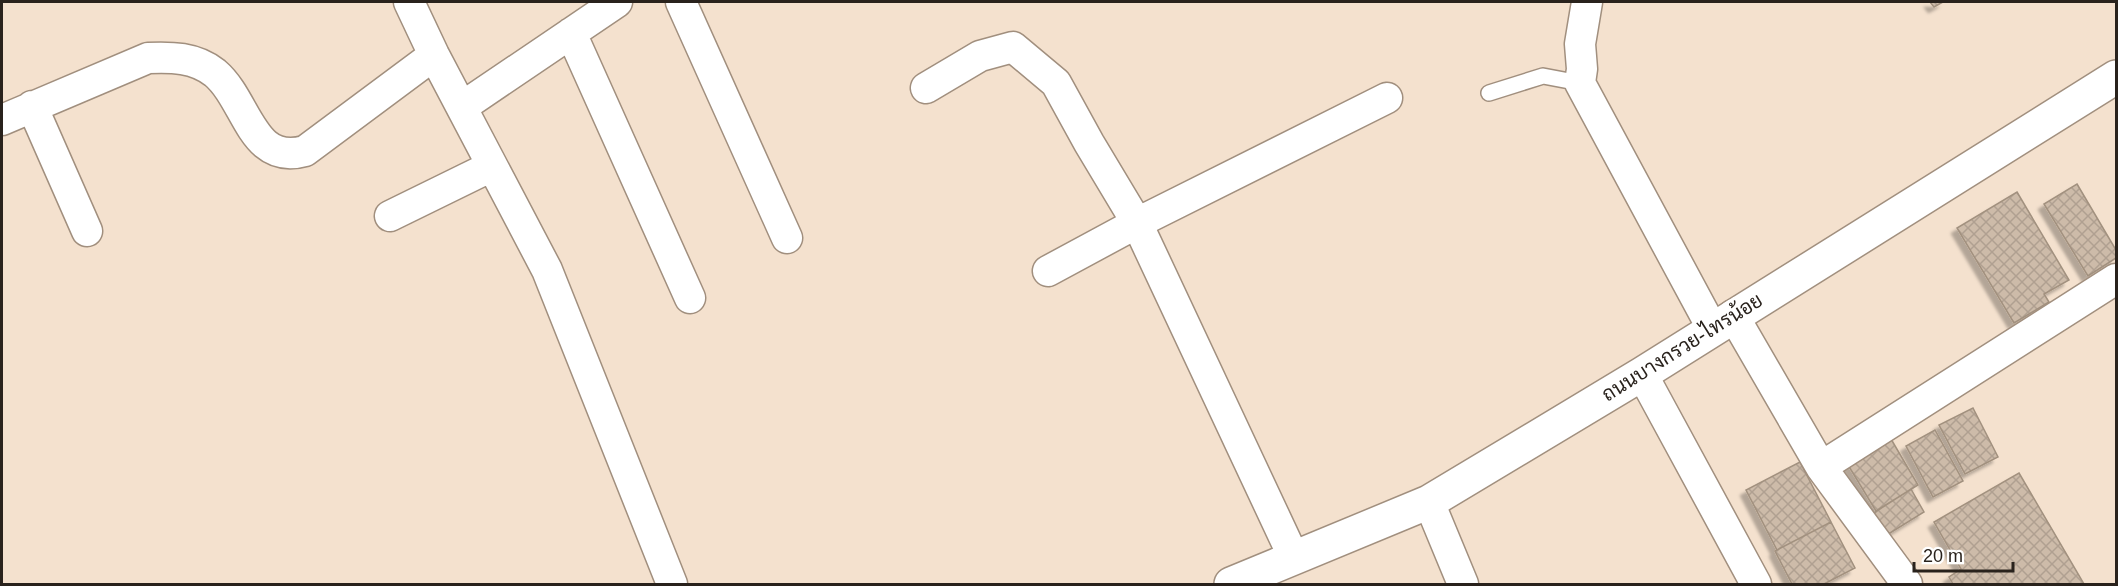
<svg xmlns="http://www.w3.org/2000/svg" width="2118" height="586" font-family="Helvetica,Sarabun,sans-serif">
<defs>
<pattern id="building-cross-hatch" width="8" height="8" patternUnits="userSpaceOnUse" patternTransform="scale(1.5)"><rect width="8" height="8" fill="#cdbba9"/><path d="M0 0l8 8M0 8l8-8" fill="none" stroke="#b0a091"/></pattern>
<filter id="shadow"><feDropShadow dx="-5.5" dy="5.5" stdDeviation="1.5" flood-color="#0004"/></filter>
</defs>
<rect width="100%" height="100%" fill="#f4e1ce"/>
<!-- building -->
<path fill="url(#building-cross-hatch)" stroke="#a2917f" stroke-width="1.5" filter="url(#shadow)" d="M1930,2H1943L1934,7Z
M2077,184L2116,250V258L2088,276L2044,204Z
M2017,192L2069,280L2044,294L2049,302L2014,323L1957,228Z
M1973,408L1998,457L1965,474L1939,425Z
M1935,430L1963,481L1933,497L1906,446Z
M1891,439L1918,485L1876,511L1848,465Z
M1800,462L1831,522L1777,550L1746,490Z
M2019,473L2084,584H1953L1949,577L1961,569L1934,522Z
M1911,489L1924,512L1882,538L1869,516Z
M1831,522L1855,568L1824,584H1792L1775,551Z"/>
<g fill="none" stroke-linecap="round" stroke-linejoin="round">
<!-- lane casing -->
<g stroke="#a18f7e" stroke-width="18">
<path id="lane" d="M1489,93L1543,76L1580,83"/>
</g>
<!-- street casing -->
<g stroke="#a18f7e" stroke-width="33">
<path id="street" d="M409,2L434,55L547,270L672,584
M681,2L787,238
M1587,2L1580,44L1582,69L1580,83L1712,328
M571,33L690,298
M926,88L980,56L1013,47L1056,83L1089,143L1137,223L1294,558
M32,106L87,231
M462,107L617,2
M2,120L148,58C171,57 195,57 215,73C248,101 251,166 305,151L434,55
M390,216L492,166
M1048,271L1137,223L1387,98
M1733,315L1821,467L1907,584
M1642,374L1756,584
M1821,467L2116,279
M1429,502L1463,584"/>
</g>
<!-- secondary casing -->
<g stroke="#a18f7e" stroke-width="36">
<path id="secondary" d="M1231,584L1429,502L1642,374L2116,77"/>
</g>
<!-- lane -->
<use href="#lane" stroke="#fff" stroke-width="15"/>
<!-- street -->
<use href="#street" stroke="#fff" stroke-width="30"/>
<!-- secondary -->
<use href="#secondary" stroke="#fff" stroke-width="33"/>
</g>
<g text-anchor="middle" stroke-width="6" stroke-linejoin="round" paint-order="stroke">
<!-- street labels -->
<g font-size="20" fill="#29221c" stroke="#fff">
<text transform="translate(1682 347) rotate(-32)" y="7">ถนนบางกรวย-ไทรน้อย</text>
</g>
</g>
<!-- border -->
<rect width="2118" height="586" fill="none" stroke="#29221c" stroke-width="6"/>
<!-- scale -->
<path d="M1914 562v9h99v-9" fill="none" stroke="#29221c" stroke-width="3"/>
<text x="1923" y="562" font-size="18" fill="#29221c" stroke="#ffffff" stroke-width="4.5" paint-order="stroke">20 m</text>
</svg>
